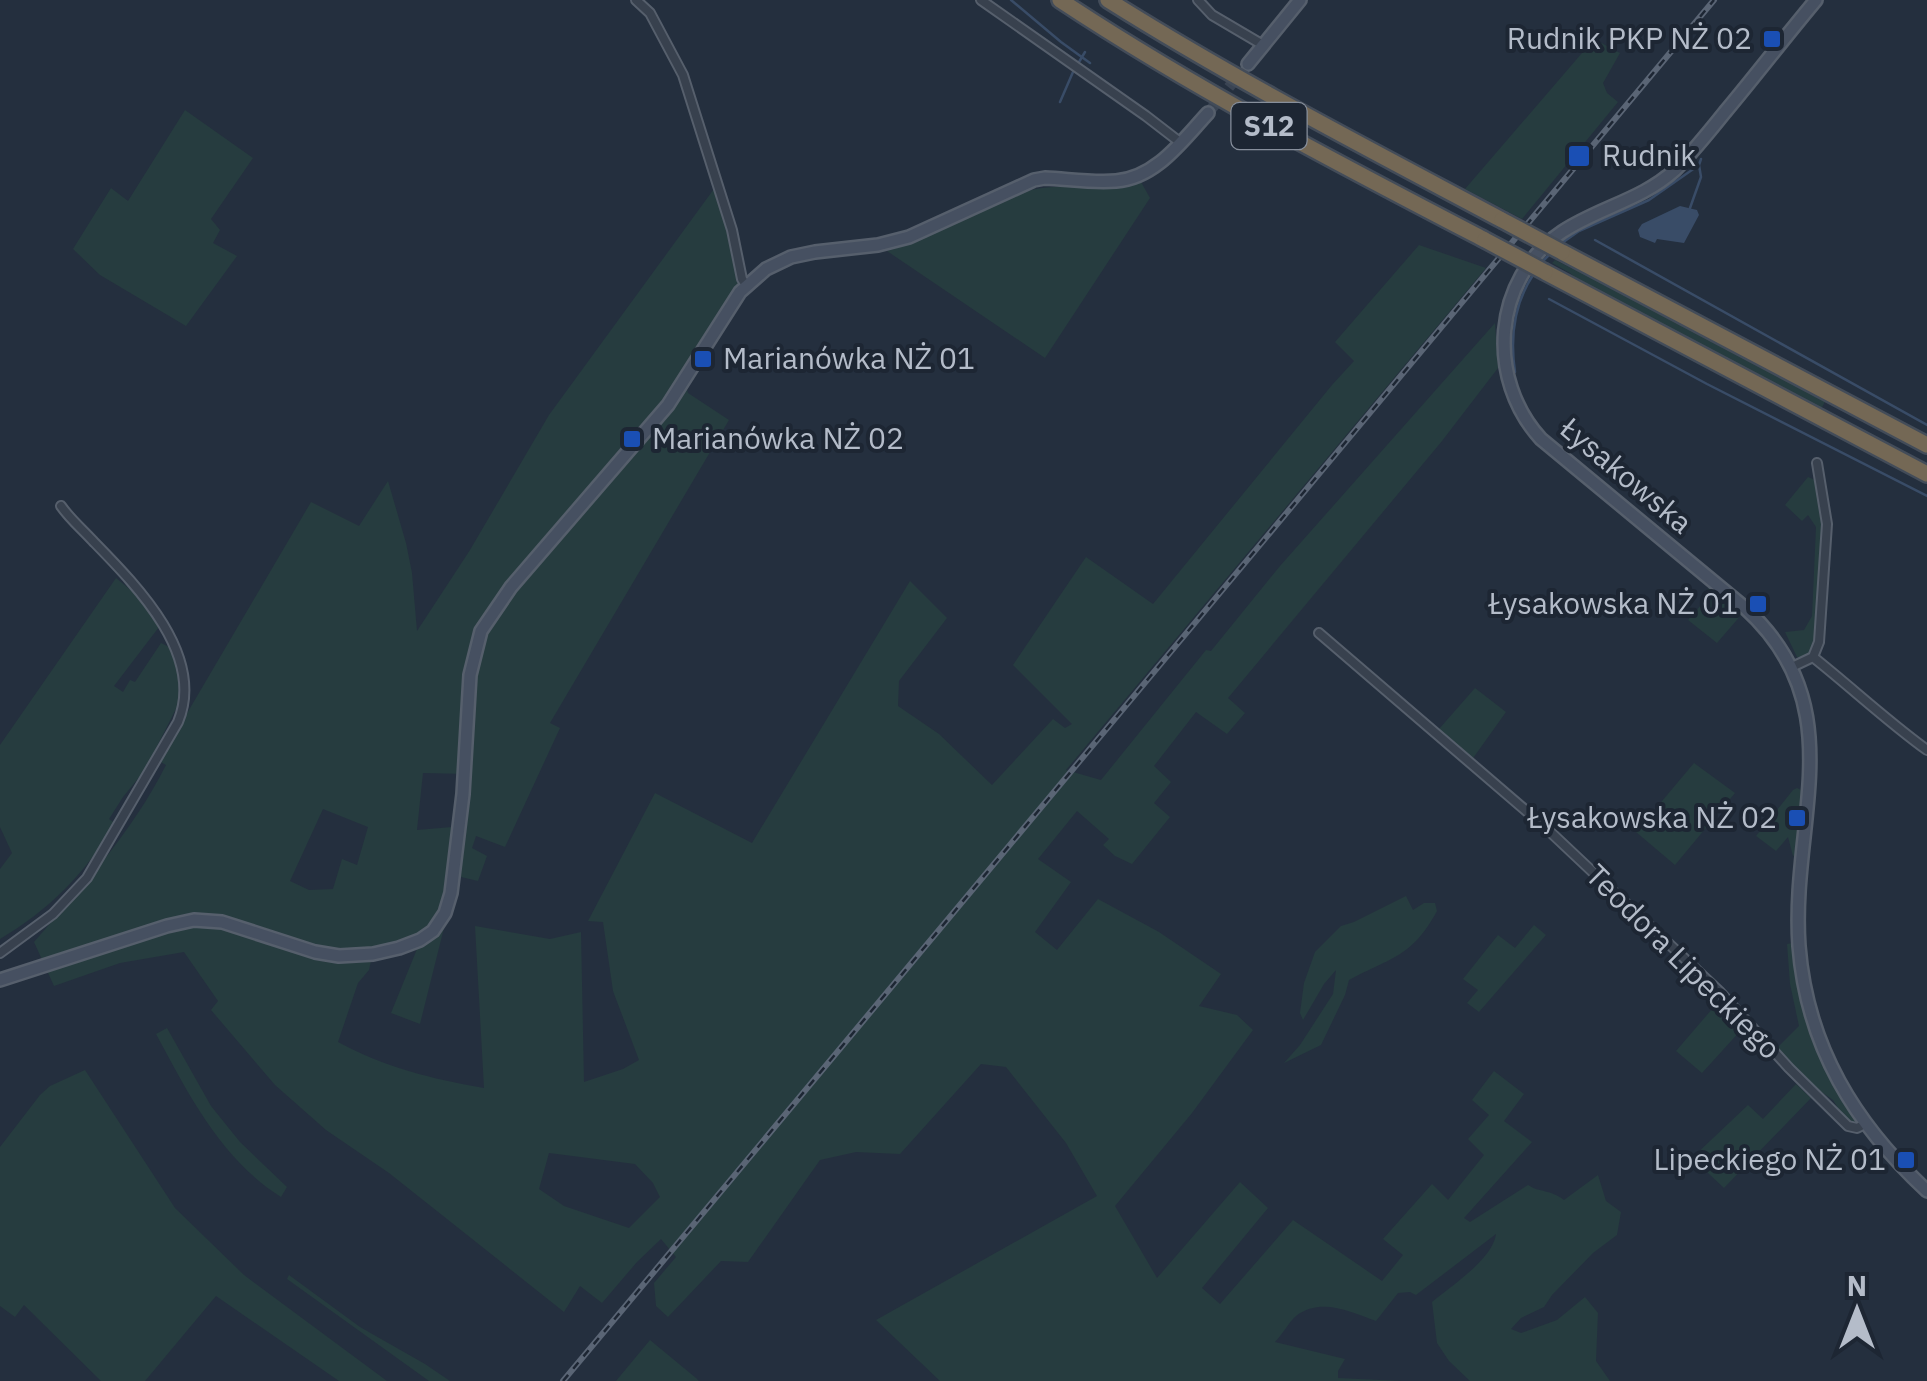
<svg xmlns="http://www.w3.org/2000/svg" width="1927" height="1381" font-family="'IBM Plex Sans',sans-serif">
<rect width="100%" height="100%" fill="#242f3e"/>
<!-- green -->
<path fill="#263c3f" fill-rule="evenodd" d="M1594,39L1620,53L1603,83L1607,93L1618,102L1522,219L1465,189Z
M185,110L253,158L211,219L220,230L213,243L237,256L186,326L100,275L73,249L111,188L128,201Z
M719,182L734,229L749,289L686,386L688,393L729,420L550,723L560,728L505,847L476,836L472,848L487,856L478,881L457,876L453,905L444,928L420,1024L391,1013L417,949L371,961L369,970L358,983L338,1042C384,1067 432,1079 484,1088L475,926L550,939L581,932L584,1082L623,1069L639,1060L613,991L603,922L588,921L655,793L752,843L910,581L947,618L899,681L898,706L939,734L992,785L1053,719L1065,728L1072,724L1013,665L1086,557L1153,604L1332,385L1354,361L1335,342L1419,245L1486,268L1066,770L1101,780L1206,650L1211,651L1280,566L1495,323L1498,368L1442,441L1228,698L1245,713L1227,734L1196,712L1154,766L1171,782L1154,803L1170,817L1132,864L1115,856L1103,845L1109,839L1077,811L1038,859L1071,882L1035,932L1057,950L1098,899L1159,932L1221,974L1199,1006L1237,1015L1253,1030L1192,1113L1115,1206L1157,1278L1240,1182L1268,1208L1202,1288L1220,1304L1293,1220L1382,1281L1403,1255L1383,1239L1432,1184L1448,1200L1484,1155L1468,1139L1489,1115L1472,1100L1494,1071L1524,1094L1504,1121L1532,1142L1464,1218L1470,1222L1528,1185C1540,1193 1550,1189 1564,1200L1598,1175L1606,1201L1621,1212L1617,1235L1593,1253L1552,1295L1544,1307L1521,1318L1511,1329L1521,1333L1557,1320L1585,1297L1598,1313L1596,1361L1610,1381H1470L1449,1361L1437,1343L1432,1302C1451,1286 1493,1259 1496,1234L1416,1295L1410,1292L1398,1293L1376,1321C1351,1312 1321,1297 1296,1316C1289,1322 1282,1335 1275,1342L1345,1359L1338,1371V1378L1401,1381H940L876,1320L1097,1196L1066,1143L1006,1067L981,1064L900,1154L856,1152L820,1160L748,1262L721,1261L668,1317L656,1306L654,1283L676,1257L661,1239L637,1262L602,1303L580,1286L564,1312L389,1173L326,1130L275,1085L211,1010L218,1001L184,952L120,963L54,986L34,942C82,887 133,831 166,765L159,761L311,502L359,526L388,481L406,543L412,573L417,631L470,550L549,415ZM423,773L467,774L464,798H455L452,827L417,830ZM323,809L368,827L357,865L342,859L333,889L309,890L290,881ZM549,1153L635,1164L653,1183L660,1197L629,1228L564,1206L539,1189Z
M1141,182L1150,198L1045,358L887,251C920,242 950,226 981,211C997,203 1013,193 1031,190C1067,182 1104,191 1141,182Z
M1555,260L1573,269L1589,273L1827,398L1820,411L1583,285L1570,273L1552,263Z
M1808,477L1815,480L1824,523L1815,648C1811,657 1806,658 1797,657L1785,632L1804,630L1812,616L1816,527L1808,515L1802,521L1785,505Z
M116,578L143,600L159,627L114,686L123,692L130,680L135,682L161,643L169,647L178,666L183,695L145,770L123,797L109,819L115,823C87,872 48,911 0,939V869L12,853L0,827V745Z
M1710,587L1742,614L1717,643L1688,620L1708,597L1704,592Z
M1475,688L1506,712L1471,761L1439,729Z
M1694,763L1735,793L1675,865L1636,832Z
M1797,788L1801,790L1798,854L1793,856L1788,837L1776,851L1756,836L1793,790Z
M1406,896L1413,910L1424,903H1435L1437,911C1412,957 1392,957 1349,980L1345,995L1321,1045L1284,1063L1300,1045L1333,994L1336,970L1324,984L1303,1020L1300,1013L1304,983L1315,952L1341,926L1354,922Z
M1534,925L1546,935L1479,1012L1467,1003L1478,990L1463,979L1498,935L1515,948Z
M1793,943C1799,982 1806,1022 1822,1059C1831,1081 1844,1101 1857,1122L1853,1123L1845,1119L1833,1100L1810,1084L1775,1050L1799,1026L1790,984L1787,944Z
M1719,1001L1742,1029L1702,1073L1676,1051Z
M167,1028L211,1106L240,1142L287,1187L281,1197C221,1159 189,1095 156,1034Z
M85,1070L175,1208L244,1275L387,1381H339L216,1296L145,1381H101L24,1305L15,1317L0,1306V1147L40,1095L50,1086Z
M1796,1084L1811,1098L1724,1188L1692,1158L1748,1105L1763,1119Z
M289,1275L360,1327L425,1364L450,1381H429L287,1279Z
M650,1340L696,1378L699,1381H616Z"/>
<!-- water -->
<path fill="#394c67" d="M1680,206L1697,210L1699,215L1684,243L1657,239L1655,243L1640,237L1638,230L1642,224Z"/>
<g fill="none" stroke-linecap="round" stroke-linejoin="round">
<!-- stream -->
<path stroke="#394c67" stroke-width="2.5" d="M1011,0L1061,42L1090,63
M1079,62L1085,52
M1060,102L1073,72
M1690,208L1701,177L1699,165L1701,159
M1595,240L1927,425
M1562,243L1579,231L1649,200L1699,165
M1540,264L1552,252
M1549,299L1707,384L1927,496
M1515,372C1510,338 1514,304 1533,275"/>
<!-- secondary-tunnel -->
<path stroke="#3a4453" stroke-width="11" stroke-dasharray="11 5.5" stroke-linecap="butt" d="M1208,113L1242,71"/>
<!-- street casing -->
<g stroke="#565f6c" stroke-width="12">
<path id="street" d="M636,0L650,13L683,75L732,230L742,279L746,285
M981,0L1146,116L1181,143
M1198,0L1212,15L1263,45
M1319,633L1545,827L1719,991L1789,1068L1848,1126L1857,1128L1865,1124
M1813,657C1852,688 1887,721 1927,750
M1792,667L1813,657L1819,642L1827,524L1817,463
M0,953L53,914L87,878L178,722C206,655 136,585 93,541C82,529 70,519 61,506"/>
</g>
<!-- secondary casing -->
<g stroke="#565f6c" stroke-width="16">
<path id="secondary" d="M1816,0C1785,37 1756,75 1725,112C1709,132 1693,152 1675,170C1642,200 1598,208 1562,232C1492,279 1486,379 1541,439L1744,607C1855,707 1790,821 1799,946C1807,1047 1855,1124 1927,1191
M1248,64L1300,0
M0,980L167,926L194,920L222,922L315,952L339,956L373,954L399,948L420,940L433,931L445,913L451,893L463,794L470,675L481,631L511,587L668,405L740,292L766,269L791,257L815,252L878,245L909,237L1034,180L1045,178C1068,179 1092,183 1116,181C1156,178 1182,141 1208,113"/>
</g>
<!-- highway casing -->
<g stroke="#434c59" stroke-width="20">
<path id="highway" d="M1060,0C1196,90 1341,165 1485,240
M1108,0C1235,80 1369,149 1502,220
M1562,252L1927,445
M1545,272L1927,474"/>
</g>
<!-- street -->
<use href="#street" stroke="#38414e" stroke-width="8"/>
<!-- secondary -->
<use href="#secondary" stroke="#465061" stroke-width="11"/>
<!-- highway -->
<use href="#highway" stroke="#746855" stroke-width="15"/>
<!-- rail casing -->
<g stroke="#5a6575" stroke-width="6">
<path id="rail" d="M563,1381L1714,0"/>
</g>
<!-- rail -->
<use href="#rail" stroke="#1d2633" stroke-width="2.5" stroke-dasharray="8" stroke-linecap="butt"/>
<!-- highway-bridge casing -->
<g stroke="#434c59" stroke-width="20" stroke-linecap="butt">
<path id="highway-bridge" d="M1502,220L1562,252
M1485,240L1545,272"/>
</g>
<!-- highway-bridge -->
<use href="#highway-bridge" stroke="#746855" stroke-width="15"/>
</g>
<!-- markers -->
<g fill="#1a4fb4" stroke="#1d2633" stroke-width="4">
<rect x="1762" y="29" width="20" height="20" rx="5"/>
<rect x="1567" y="144" width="24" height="24" rx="5"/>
<rect x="693" y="349" width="20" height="20" rx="5"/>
<rect x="622" y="429" width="20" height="20" rx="5"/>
<rect x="1748" y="594" width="20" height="20" rx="5"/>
<rect x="1787" y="808" width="20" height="20" rx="5"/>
<rect x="1896" y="1150" width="20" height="20" rx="5"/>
</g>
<g text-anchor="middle" stroke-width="8" stroke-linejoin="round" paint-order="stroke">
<!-- shield labels -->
<rect fill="#1d2633" stroke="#878f9c" stroke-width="2.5" x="1231.5" y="103" width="75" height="46" rx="8"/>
<g font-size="28" font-weight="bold" fill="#b4bcc9">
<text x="1269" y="136">S12</text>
</g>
<!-- poi labels -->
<g font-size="30" fill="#b4bcc9" stroke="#1d2633" text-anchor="end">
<text x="1752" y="49">Rudnik PKP NŻ 02</text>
<text x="1602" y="166" text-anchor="start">Rudnik</text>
<text x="723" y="369" text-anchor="start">Marianówka NŻ 01</text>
<text x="652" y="449" text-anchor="start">Marianówka NŻ 02</text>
<text x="1738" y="614">Łysakowska NŻ 01</text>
<text x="1777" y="828">Łysakowska NŻ 02</text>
<text x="1886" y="1170">Lipeckiego NŻ 01</text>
</g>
<!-- street labels -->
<g font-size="30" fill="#b4bcc9" stroke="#1d2633">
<text transform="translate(1626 476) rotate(40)" y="10">Łysakowska</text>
<text transform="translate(1683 962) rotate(45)" y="10">Teodora Lipeckiego</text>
</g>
</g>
<!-- north arrow -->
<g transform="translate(1857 1311)" stroke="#1d2633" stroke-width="8" paint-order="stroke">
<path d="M0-8L18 38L0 25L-18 38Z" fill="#b4bcc9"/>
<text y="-15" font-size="28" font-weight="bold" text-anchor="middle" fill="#b4bcc9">N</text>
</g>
</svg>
